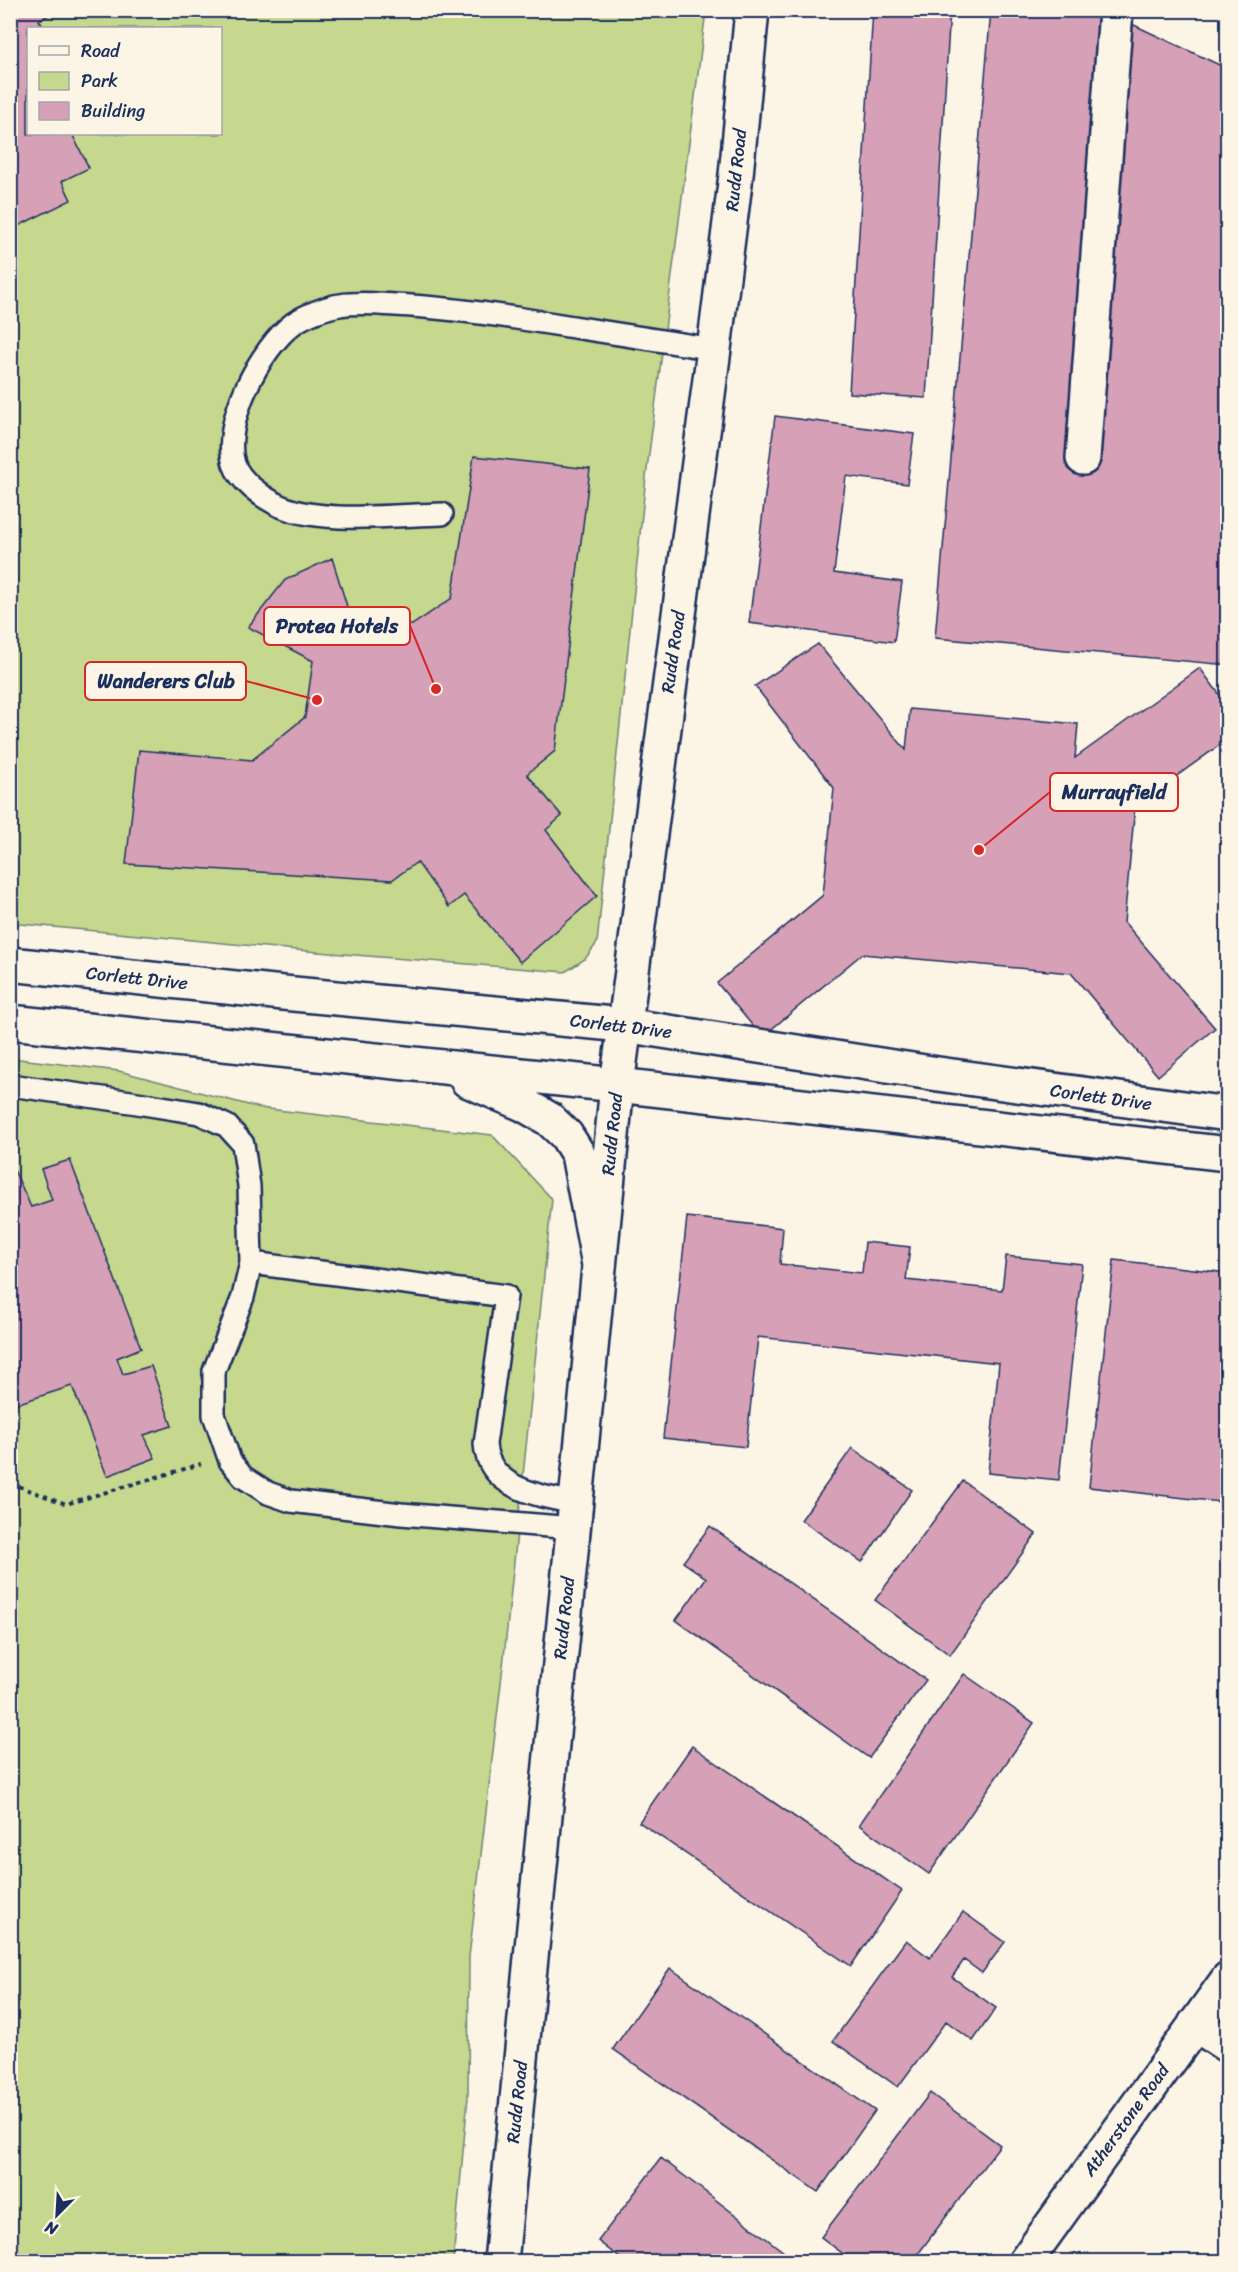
<svg xmlns="http://www.w3.org/2000/svg" width="1238" height="2272" font-family="Sriracha,sans-serif">
<rect width="100%" height="100%" fill="#fcf5e5"/>
<filter id="ink" filterUnits="userSpaceOnUse"><feTurbulence type="fractalNoise" baseFrequency=".0167" numOctaves="2"/><feDisplacementMap in="SourceGraphic" scale="12" xChannelSelector="R" yChannelSelector="G"/><feConvolveMatrix kernelMatrix="1 2 1 2 8 2 1 2 1" color-interpolation-filters="sRGB"/></filter>
<g filter="url(#ink)">
<!-- green -->
<path fill="#c5d88d" stroke="#708476" stroke-width="1.5" fill-rule="evenodd" d="M11,11H706L646,477L597,943L585,959L565,972L318,952L11,923ZM28,28H220V134H28Z
M11,1058L119,1071L260,1108L492,1135L552,1199L504,1657L469,1957L468,2097L453,2261L11,2262Z"/>
<!-- building -->
<path fill="#d6a0b7" stroke="#1b2f5e" stroke-width="1.5" d="M10,10H59L39,20L44,28H28V134H72L89,168L62,181L71,200L10,230Z
M873,10H950L926,398L849,393Z
M991,10H1102L1228,69V665L935,638Z
M775,416L914,434L907,484L846,476L834,573L902,582L894,642L749,623Z
M474,456L590,469L555,751L527,774L562,816L546,830L597,896L520,962L464,895L449,907L417,862L392,880L126,864L139,750L252,760L305,717L313,661L248,627L285,580L332,558L354,629L412,625L452,598Z
M818,644L906,750L910,709L1078,724L1075,758L1200,668L1228,706V739L1135,806L1124,922L1215,1028L1158,1076L1071,973L862,954L762,1037L717,983L823,895L834,788L755,686Z
M70,1160L141,1348L117,1358L123,1374L151,1366L172,1426L144,1435L155,1458L107,1476L72,1386L10,1406V1174L15,1172L31,1207L52,1200L41,1169Z
M687,1217L783,1228L780,1264L862,1273L865,1242L910,1247L906,1280L1002,1290L1006,1256L1082,1264L1059,1480L988,1473L999,1363L758,1337L746,1447L663,1438Z
M1114,1260L1228,1273V1503L1089,1487Z
M852,1448L912,1490L862,1562L801,1520Z
M963,1481L1036,1534L950,1655L875,1600Z
M710,1526L926,1680L869,1758L676,1620L706,1578L683,1562Z
M964,1674L1034,1723L929,1874L859,1825Z
M692,1746L902,1891L851,1966L639,1822Z
M963,1912L1005,1942L982,1973L964,1960L952,1977L996,2008L973,2041L946,2021L898,2087L833,2041L906,1940L930,1958Z
M670,1968L875,2111L818,2192L613,2049Z
M930,2093L1000,2145L912,2262H854L821,2237Z
M661,2158L797,2262H625L598,2241Z"/>
<g fill="none" stroke-linecap="round" stroke-linejoin="round">
<!-- lane casing -->
<g stroke="#1b2f5e" stroke-width="26">
<path id="lane" d="M442,514C397,515 316,525 276,504C261,496 240,481 234,464C221,423 261,347 294,323C306,315 326,307 340,305C358,302 377,304 395,305C436,307 476,312 516,318C582,328 648,339 714,349
M10,1085L131,1102L199,1113L227,1126L243,1144L249,1186L251,1263L243,1297L214,1371V1415L230,1461L243,1477L268,1493L291,1501L401,1514L573,1528
M251,1263L506,1296L485,1444C488,1489 540,1496 576,1503"/>
</g>
<!-- street casing -->
<g stroke="#1b2f5e" stroke-width="38">
<path id="street" d="M1083,458L1116,10
M1195,2024L1228,2046
M501,2262L617,1085L714,349L736,175L752,10
M1025,2262L1228,1979"/>
</g>
<!-- secondary casing -->
<g stroke="#1b2f5e" stroke-width="38">
<path id="secondary" d="M10,964L283,993L624,1025L938,1074L1228,1114
M10,1022L617,1085L1228,1154
M467,1080L523,1104L549,1119L566,1135L578,1154L599,1265"/>
</g>
<!-- path -->
<path stroke="#1b2f5e" stroke-width="4" stroke-dasharray="4.5 4.5" stroke-linecap="butt" d="M10,1483L66,1504L201,1464"/>
<!-- lane -->
<use href="#lane" stroke="#fcf5e5" stroke-width="21"/>
<!-- street -->
<use href="#street" stroke="#fcf5e5" stroke-width="33"/>
<!-- secondary -->
<use href="#secondary" stroke="#fcf5e5" stroke-width="33"/>
</g>
</g>
<g text-anchor="middle" stroke-width="4.5" stroke-linejoin="round" paint-order="stroke">
<!-- street labels -->
<g font-size="18" fill="#1b2f5e" stroke="#fcf5e5">
<text transform="translate(736 170) rotate(-84)" y="6">Rudd Road</text>
<text transform="translate(673 652) rotate(-82)" y="6">Rudd Road</text>
<text transform="translate(137 978) rotate(6)" y="6">Corlett Drive</text>
<text transform="translate(621 1026) rotate(7)" y="6">Corlett Drive</text>
<text transform="translate(1101 1097) rotate(8)" y="6">Corlett Drive</text>
<text transform="translate(612 1134) rotate(-84)" y="6">Rudd Road</text>
<text transform="translate(564 1618) rotate(-84)" y="6">Rudd Road</text>
<text transform="translate(517 2102) rotate(-84)" y="6">Rudd Road</text>
<text transform="translate(1126 2120) rotate(-54)" y="6">Atherstone Road</text>
</g>
</g>
<!-- callouts -->
<path fill="none" stroke="#d62828" stroke-width="2" d="M436 689L410 626M317 700L246 681M979 850L1050 792"/>
<g fill="#d62828" stroke="#fcf5e5" stroke-width="2">
<circle cx="436" cy="689" r="6"/>
<circle cx="317" cy="700" r="6"/>
<circle cx="979" cy="850" r="6"/>
</g>
<g fill="#fcf5e5" stroke="#d62828" stroke-width="2">
<rect x="264" y="607" width="146" height="38" rx="6"/>
<rect x="85" y="662" width="161" height="38" rx="6"/>
<rect x="1050" y="773" width="128" height="38" rx="6"/>
</g>
<g font-size="20" text-anchor="middle" font-weight="bold" fill="#1b2f5e">
<text x="337" y="633">Protea Hotels</text>
<text x="166" y="688">Wanderers Club</text>
<text x="1114" y="799">Murrayfield</text>
</g>
<!-- margin -->
<rect width="1238" height="2272" fill="none" stroke="#fcf5e5" stroke-width="36"/>
<rect x="18" y="18" width="1202" height="2236" fill="none" stroke="#1b2f5e" stroke-width="2" filter="url(#ink)"/>
<!-- legend -->
<rect x="27" y="27" width="195" height="108" fill="#fcf5e5" stroke="#a2a6af" stroke-width="1.5"/>
<rect x="39" y="46" width="30" height="9" fill="#fcf5e5" stroke="#a2a6af" stroke-width="1.5"/>
<text x="81" y="57" font-size="18" fill="#1b2f5e">Road</text>
<rect x="39" y="72" width="30" height="18" fill="#c5d88d" stroke="#a2a6af" stroke-width="1.5"/>
<text x="81" y="87" font-size="18" fill="#1b2f5e">Park</text>
<rect x="39" y="102" width="30" height="18" fill="#d6a0b7" stroke="#a2a6af" stroke-width="1.5"/>
<text x="81" y="117" font-size="18" fill="#1b2f5e">Building</text>
<!-- north arrow -->
<g transform="translate(57 2215) rotate(204)" stroke="#fcf5e5" stroke-width="4.5" paint-order="stroke">
<path d="M0-4.5L10 22L0 15L-10 22Z" fill="#1b2f5e"/>
<text y="-9" font-size="16" font-weight="bold" text-anchor="middle" fill="#1b2f5e">N</text>
</g>
</svg>
